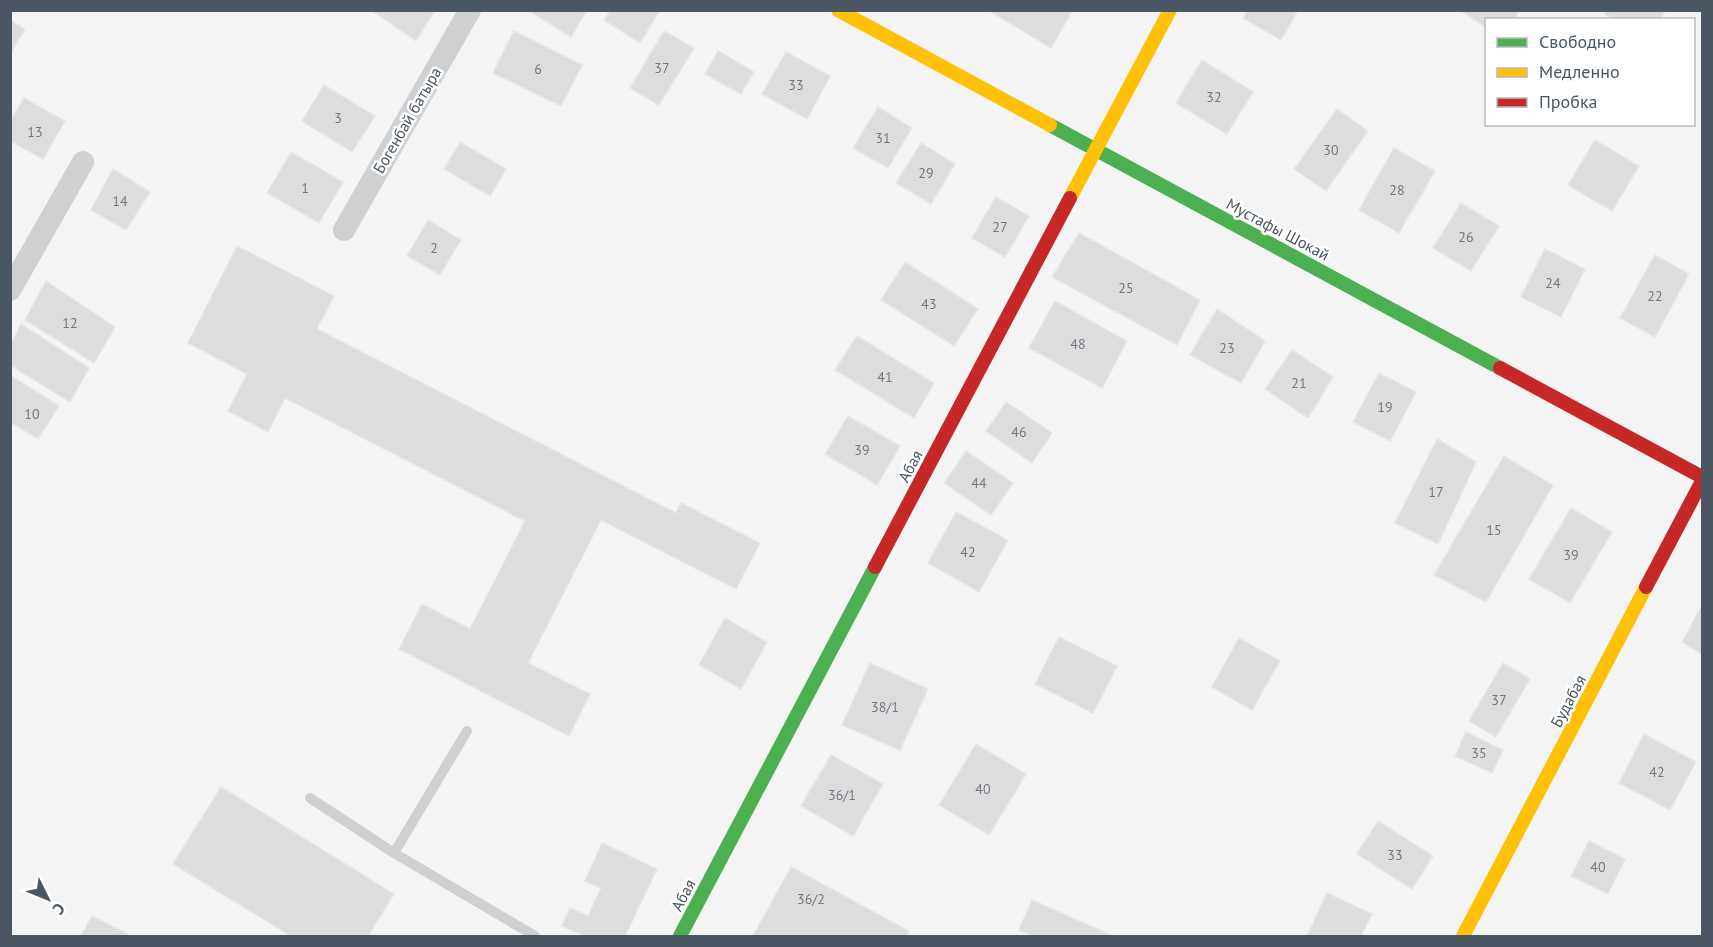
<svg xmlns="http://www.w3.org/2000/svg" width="1713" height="947" font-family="'PT Sans',sans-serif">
<rect width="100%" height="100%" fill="#f4f4f4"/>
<!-- building -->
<path fill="#ddddde" stroke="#e5e6e7" stroke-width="1.5" d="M371,10H435L416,41Z
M528,10H587L571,37Z
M611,10H660L640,43L604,20Z
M988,10H1073L1051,48Z
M1248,10H1298L1281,40L1243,18Z
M1459,10H1519L1514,20H1486V27Z
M1607,10H1665L1660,20H1615L1605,14Z
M10,20L25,29L10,54Z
M514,31L582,65L561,106L493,73Z
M664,31L694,48L659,105L630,88Z
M718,51L754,72L741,94L705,74Z
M786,52L830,76L807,119L762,94Z
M1202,60L1253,92L1227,134L1176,103Z
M324,85L375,116L352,152L302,121Z
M24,98L65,121L43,159L10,141V122Z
M878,107L912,128L888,168L853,148Z
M1337,109L1368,131L1326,191L1294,169Z
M1595,140L1639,166L1612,211L1568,185Z
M460,142L506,169L490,196L444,169Z
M921,143L955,164L931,204L896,183Z
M1394,148L1435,171L1399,233L1359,210Z
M291,152L343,182L319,223L267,193Z
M113,169L150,192L126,230L91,210Z
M996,197L1029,216L1005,257L972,238Z
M1461,203L1499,226L1471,271L1433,248Z
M428,220L461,240L440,275L407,256Z
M1079,233L1200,300L1177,345L1052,277Z
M237,246L334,296L317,329L676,513L681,503L760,543L736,589L601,520L528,663L590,694L569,736L399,649L422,604L470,629L525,521L285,398L268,432L228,411L247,374L188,343Z
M1545,249L1585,269L1561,317L1521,297Z
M1655,255L1689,274L1655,337L1620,318Z
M905,262L978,309L954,346L881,300Z
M46,281L115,327L94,363L25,320Z
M1055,301L1127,341L1102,388L1029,348Z
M1217,309L1265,341L1241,383L1190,355Z
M21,324L89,368L70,402L10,365V347Z
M857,336L934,383L914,418L835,370Z
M1292,350L1333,377L1308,418L1265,389Z
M1379,373L1416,392L1390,441L1353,422Z
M10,375L59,406L38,439L10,422Z
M1006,402L1052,433L1032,463L986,431Z
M848,416L900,446L877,485L825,454Z
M1437,439L1476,462L1438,544L1395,523Z
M966,451L1013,483L991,515L944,483Z
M1504,456L1553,485L1486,602L1434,575Z
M1571,508L1612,532L1570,603L1529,579Z
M956,512L1008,540L979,592L928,563Z
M1702,605V654L1682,642Z
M725,618L767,642L741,689L699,665Z
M1059,637L1117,666L1093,713L1035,684Z
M1239,638L1280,661L1252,710L1212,687Z
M870,663L928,689L900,750L842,725Z
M1503,663L1530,679L1496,737L1469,721Z
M1466,732L1503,750L1492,773L1455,756Z
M1644,734L1696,762L1670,810L1619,783Z
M976,744L1026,774L989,835L939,805Z
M831,755L883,784L853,836L801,806Z
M221,787L394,894L368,936H291L173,864Z
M1378,821L1433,856L1412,889L1357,854Z
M1589,841L1625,859L1608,894L1571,876Z
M602,843L657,869L625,936H585L562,926L570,908L588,916L601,888L585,881Z
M791,867L909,931L906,936H753Z
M1327,893L1372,914L1361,936H1307Z
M1032,900L1113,936H1033L1019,930Z
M92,916L131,936H81Z"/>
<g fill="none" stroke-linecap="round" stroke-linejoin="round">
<!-- lane -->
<path stroke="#ced0d2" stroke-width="10" d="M310,798L394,853L535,936
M394,853L467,731"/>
<!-- street -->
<path stroke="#ced0d2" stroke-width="22" d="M344,230L470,10
M10,290L83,162"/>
<!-- fast -->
<path stroke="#4caf50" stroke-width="14" d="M1050,125L1500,368
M680,936L875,567"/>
<!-- slow -->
<path stroke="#ffc107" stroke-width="14" d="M838,10L1050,125
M1070,198L1170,10
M1463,936L1646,587"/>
<!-- jam -->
<path stroke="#c62828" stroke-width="14" d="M1500,368L1702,477
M875,567L1070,198
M1646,587L1702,481"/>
</g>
<g text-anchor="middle" stroke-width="5" stroke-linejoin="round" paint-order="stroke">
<!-- number labels -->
<g font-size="14" fill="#707881">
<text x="662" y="73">37</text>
<text x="538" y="74">6</text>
<text x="796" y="90">33</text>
<text x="1214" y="102">32</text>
<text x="338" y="123">3</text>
<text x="35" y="137">13</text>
<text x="883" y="143">31</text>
<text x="1331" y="155">30</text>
<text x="926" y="178">29</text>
<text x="305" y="193">1</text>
<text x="1397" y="195">28</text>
<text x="120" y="206">14</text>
<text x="1000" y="232">27</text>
<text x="1466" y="242">26</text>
<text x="434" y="253">2</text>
<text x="1553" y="288">24</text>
<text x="1126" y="293">25</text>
<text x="1655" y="301">22</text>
<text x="929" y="309">43</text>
<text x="70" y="328">12</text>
<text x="1078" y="349">48</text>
<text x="1227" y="353">23</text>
<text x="885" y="382">41</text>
<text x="1299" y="388">21</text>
<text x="1385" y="412">19</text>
<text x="32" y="419">10</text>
<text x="1019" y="437">46</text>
<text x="862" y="455">39</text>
<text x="979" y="488">44</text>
<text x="1436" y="497">17</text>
<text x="1494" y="535">15</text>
<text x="968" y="557">42</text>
<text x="1571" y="560">39</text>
<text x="1499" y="705">37</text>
<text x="885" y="712">38/1</text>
<text x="1479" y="758">35</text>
<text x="1657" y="777">42</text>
<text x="983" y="794">40</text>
<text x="842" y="800">36/1</text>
<text x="1395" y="860">33</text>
<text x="1598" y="872">40</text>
<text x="811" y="904">36/2</text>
</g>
<!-- street labels -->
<g font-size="16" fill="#4a5661" stroke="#fff">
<text transform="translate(407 120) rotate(-60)" y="6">Богенбай батыра</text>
<text transform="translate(1278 229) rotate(28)" y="6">Мустафы Шокай</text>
<text transform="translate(910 466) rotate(-62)" y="6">Абая</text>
<text transform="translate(1568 701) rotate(-62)" y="6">Будабая</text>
<text transform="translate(683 895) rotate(-62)" y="6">Абая</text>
</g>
</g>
<!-- border -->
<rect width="1713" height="947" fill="none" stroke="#4a5661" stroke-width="24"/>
<!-- legend -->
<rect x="1485" y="18" width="210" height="108" fill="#ffffff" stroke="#b7bbc0" stroke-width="1.5"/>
<rect x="1497" y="38" width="30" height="9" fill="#4caf50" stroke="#b7bbc0" stroke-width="1.5"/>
<text x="1539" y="48" font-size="18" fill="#4a5661">Свободно</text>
<rect x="1497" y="68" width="30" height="9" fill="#ffc107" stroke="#b7bbc0" stroke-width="1.5"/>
<text x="1539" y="78" font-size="18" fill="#4a5661">Медленно</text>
<rect x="1497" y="98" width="30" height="9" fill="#c62828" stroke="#b7bbc0" stroke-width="1.5"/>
<text x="1539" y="108" font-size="18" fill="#4a5661">Пробка</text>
<!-- north arrow -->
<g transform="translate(48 899) rotate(133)" stroke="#ffffff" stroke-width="4.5" paint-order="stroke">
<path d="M0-4.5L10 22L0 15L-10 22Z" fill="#4a5661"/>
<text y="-9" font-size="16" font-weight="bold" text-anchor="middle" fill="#4a5661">С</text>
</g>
</svg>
